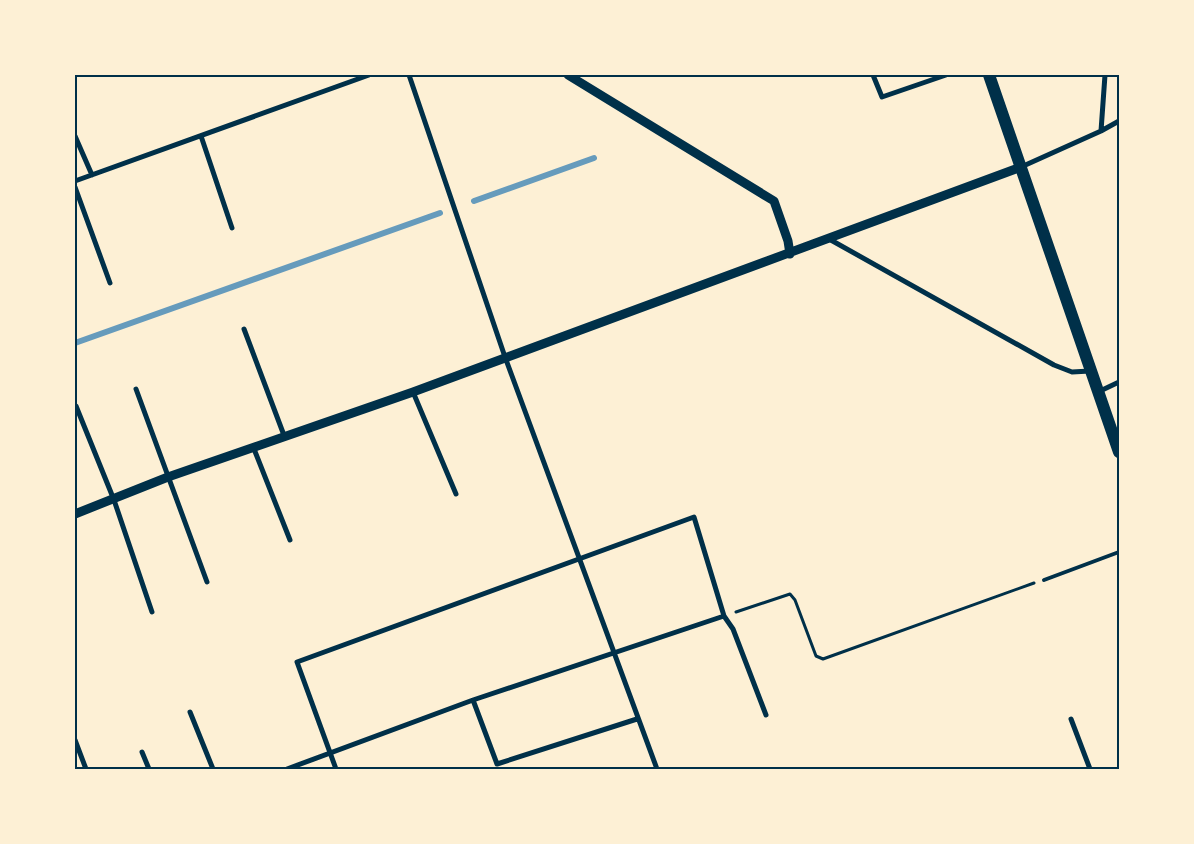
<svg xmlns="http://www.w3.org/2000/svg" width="1194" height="844" font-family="Barlow,sans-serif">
<rect width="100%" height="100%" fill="#fdf0d5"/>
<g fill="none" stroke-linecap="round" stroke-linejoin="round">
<!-- stream -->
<path stroke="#669bbc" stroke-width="6" d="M474,201L594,158
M75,343L440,213"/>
<!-- path -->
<path stroke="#003049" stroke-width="3" d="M736,612L790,594L795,600L816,656L823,659L1034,583"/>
<!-- service -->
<path stroke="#003049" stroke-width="4" d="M1044,580L1119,552"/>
<!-- minor -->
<path stroke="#003049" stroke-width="5" d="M409,75L505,357L657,769
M873,75L882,97L946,75
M1101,131L1105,75
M75,136L92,175
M201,136L232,228
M1021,167L1101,131L1119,121
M75,181L369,75
M75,187L110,283
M829,239L1054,365L1072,372L1090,371
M244,329L285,438
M136,389L207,582
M413,392L456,494
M1098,392L1119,382
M76,406L114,500L152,612
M254,449L290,540
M473,700L497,764L637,719
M190,712L213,769
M1071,719L1090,769
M75,740L86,769
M142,752L149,769
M287,769L473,700L724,616
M336,769L297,662L694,517L724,616L733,629L766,715"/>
<!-- tertiary -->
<path stroke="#003049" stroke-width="9" d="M568,75L774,201L788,241L790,254
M75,514L168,477L413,392L1021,167"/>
<!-- primary -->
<path stroke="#003049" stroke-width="12" d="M989,75L1119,452"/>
</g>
<!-- border -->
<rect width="1194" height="844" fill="none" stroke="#fdf0d5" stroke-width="152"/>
<rect x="76" y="76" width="1042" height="692" fill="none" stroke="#003049" stroke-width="2"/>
</svg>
